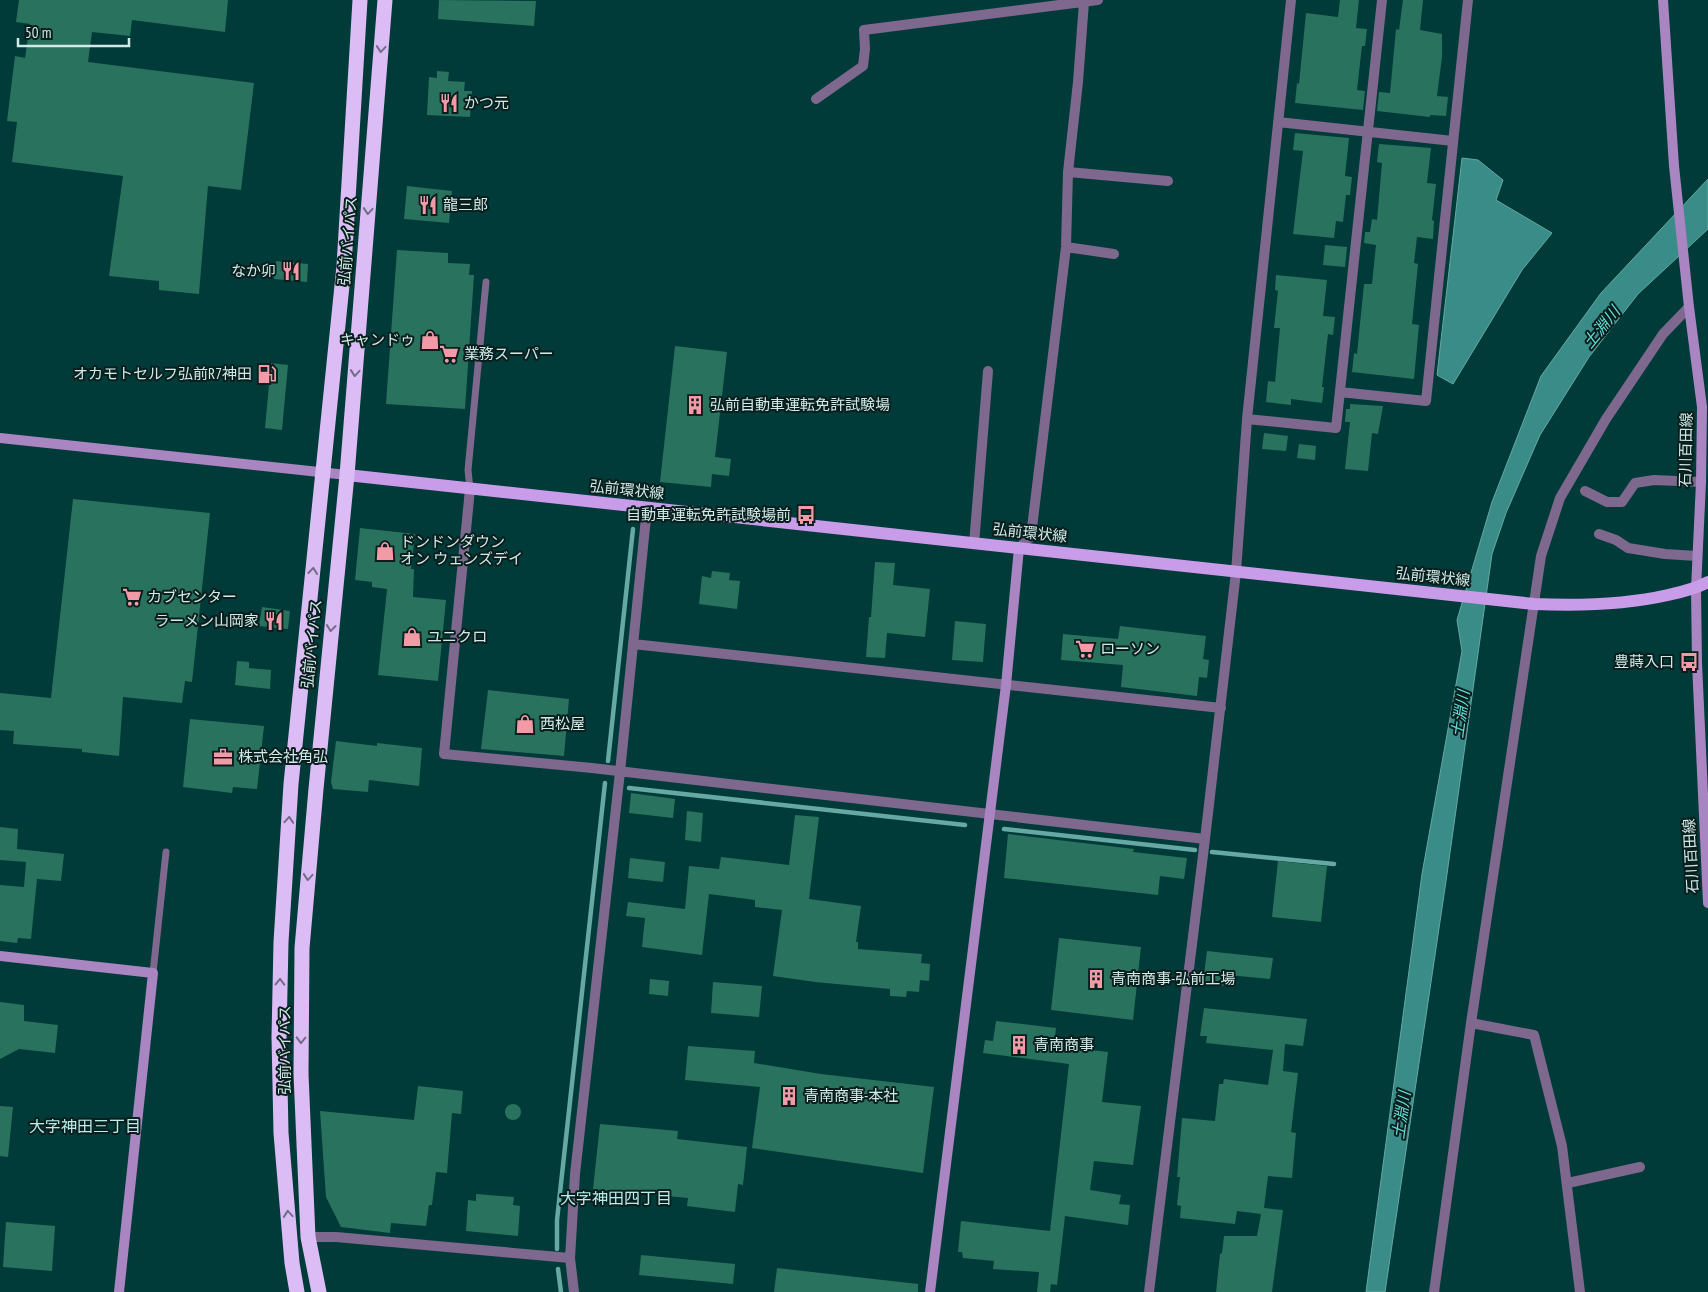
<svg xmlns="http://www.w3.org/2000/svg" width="1708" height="1292" font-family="'PT Sans Narrow','Noto Sans JP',sans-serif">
<rect width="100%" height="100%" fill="#013b39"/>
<!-- water -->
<path fill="#398c88" stroke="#66a8a4" d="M1462,158L1478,160L1503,180L1496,200L1552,233L1522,270L1453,384L1437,375Z
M1708,179V229L1638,294L1589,357L1540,435L1506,513L1492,554L1446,881L1385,1292H1366L1422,874L1462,651L1457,620L1492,502L1541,376L1601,293Z"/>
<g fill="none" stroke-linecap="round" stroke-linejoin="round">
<!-- stream -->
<path stroke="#66a8a4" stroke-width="4.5" d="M608,761L633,529
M629,788L965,825
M1004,829L1195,850
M1212,852L1334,864
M557,1249V1220L605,783
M558,1269L561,1292"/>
</g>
<!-- building -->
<path fill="#29725d" d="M19,0H228L225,32L132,20L130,36L92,32L88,62L254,83L241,190L208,186L199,294L159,290V281L109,276L123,176L12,162L17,122L7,121L15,56L25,58L30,24L16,22Z
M439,0L536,1L534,26L438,19Z
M1340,0H1359L1356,28L1367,29L1365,46H1362L1357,90L1365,91L1363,110L1295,103L1297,83L1299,84L1306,13L1338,17Z
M1403,0H1423L1420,30L1442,34V57L1437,96L1448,97L1446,116L1430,115V117L1377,111L1379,92L1390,93L1396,29L1399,30Z
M437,71L449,72L448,81L465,82L464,91H472L470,117L427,115L429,77L437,78Z
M1295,133L1349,138L1345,176L1352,177L1350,195H1346L1343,222L1336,221L1334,238L1293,234L1303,151L1293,150Z
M1379,144L1431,148L1427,183L1436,184L1432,220L1434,221L1433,239L1417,237L1414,263L1418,264L1412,324L1419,325L1414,379L1352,372L1354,353L1357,354L1364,284H1372L1376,245L1364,243L1365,232H1370L1372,219L1377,220L1382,163L1377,162Z
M407,186L452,191L449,223L404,219Z
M1325,245L1347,247L1345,267L1323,265Z
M397,250L448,253V263L470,264L469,275H474L465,409L386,404Z
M276,261L308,264L307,282L274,279Z
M1276,275L1327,280L1323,316L1335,317L1333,335L1328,334L1322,387H1324L1322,403L1291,399V405L1266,402L1268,381L1275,382L1280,328H1274L1278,291L1275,290Z
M675,346L727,352L715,457L731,459L729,476L712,474L711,487L660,482Z
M271,363L288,365L282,430L265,428Z
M1350,404L1383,406L1378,434L1372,433L1368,471L1345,469L1350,422H1345L1346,409H1350Z
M1264,433L1288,436L1286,451L1262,449Z
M1299,444L1316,446L1315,460L1297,458Z
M73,499L210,513L192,682L185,681L182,703L123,697L119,756L82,752V749L13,744L14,731L0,730V693L51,698Z
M360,528L415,534L411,569H414L413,597L446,600L438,681L378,675L387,589L372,587V582L355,580Z
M875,562L895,563L893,585L930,589L925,637L887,633L885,658L866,657L869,617H871Z
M712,571L730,573L729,580L740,581L737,609L699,604L702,576L711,578Z
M262,607L290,611L288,629L259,626Z
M955,621L986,624L983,662L952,660Z
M1120,626L1206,636L1203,659L1209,660L1207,678L1199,677L1197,696L1121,687L1123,665L1061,660L1063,634L1118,639Z
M237,661L249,662V668L271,670L270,689L235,685Z
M488,690L569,699L564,756L481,749Z
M190,719L264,726L257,789L233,787L232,793L183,787Z
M336,741L377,746V743L422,748L419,786L369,780L368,792L333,789L331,782Z
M631,793L675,799L673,818L629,813Z
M687,811L703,813L701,842L685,840Z
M795,815L819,817L809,899L861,906L856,942H858V949L922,954L921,963L930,964L929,981L920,980L919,992L907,991L906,997L890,996V989L815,982L773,976L782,910L755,907V900L709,894L702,955L642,947L645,918L626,916L628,902L685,909L689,866L719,869L721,857L789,865Z
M0,827L18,829L17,849L64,854L61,881L37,879L31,939L18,938L17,943L0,941V885L24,887L26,862L0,860Z
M1008,834L1134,849L1133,852L1187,858L1184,879L1160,876L1158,895L1004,878Z
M630,858L665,862L663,882L628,878Z
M1278,861L1327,866L1321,922L1272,917Z
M1059,938L1141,947L1133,1020L1051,1010Z
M1207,951L1273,958L1270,979L1228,975L1227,986L1203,983Z
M650,979L669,981L668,996L649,994Z
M713,982L762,986L759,1017L711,1013Z
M0,1002L24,1005V1021L58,1025L55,1053L19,1049L0,1059Z
M1204,1008L1307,1019L1303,1046L1285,1044L1283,1071L1298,1073L1291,1132L1296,1133L1292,1178L1268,1176L1264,1208L1283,1210L1272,1292H1216L1220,1254L1222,1253L1224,1236H1257L1261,1214L1237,1211L1235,1224L1180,1218L1181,1206L1177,1205L1180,1177H1177L1182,1118L1215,1121L1219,1084H1223L1224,1079L1268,1085L1273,1050L1206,1043L1207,1036H1200Z
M996,1021L1056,1028L1054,1046L1108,1052L1102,1102L1141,1106L1133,1165L1094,1161L1090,1190L1121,1195L1119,1204L1130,1205L1128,1225L1065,1216L1057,1285L1051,1284L1050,1292H1037L1039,1272L993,1269L994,1261L963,1258L962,1252H958L961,1221L1050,1231L1069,1064L983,1053L985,1040L993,1041Z
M688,1046L755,1051L754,1063L821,1074L934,1087L923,1173L752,1148L760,1087L685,1080Z
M418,1086L463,1091L461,1114L452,1113L447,1173L436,1172L432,1205H429L426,1226L391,1223L390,1233L341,1227L326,1197L320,1111L414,1120Z
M505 1112a8 8 0 1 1 16 0a8 8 0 1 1-16 0Z
M0,1106L13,1107L8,1157L0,1156Z
M600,1124L678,1131L677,1139L747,1147L743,1185L738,1184L735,1212L687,1206L688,1198L593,1189Z
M476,1194L514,1197L513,1205L520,1206L518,1236L466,1231L468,1200L476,1201Z
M6,1222L55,1226L52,1271L3,1267Z
M641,1255L735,1264L733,1284L639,1275Z
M777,1268L918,1284V1292H774Z"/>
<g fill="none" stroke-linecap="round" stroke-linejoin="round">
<!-- lane -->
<path stroke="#7e688e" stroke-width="7" d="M470,489L468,470L486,282
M153,973L166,852"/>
<!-- street -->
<path stroke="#7e688e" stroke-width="10" d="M816,99L863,66L865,49L864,30L1098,0
M1278,122L1453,141
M1068,172L1168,181
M1066,247L1114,254
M1340,392L1426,401L1468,0
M1247,419L1336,428L1382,0
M470,489L444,754L592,768L1205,839
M1585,491L1607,502H1622L1635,483L1654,480L1701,482
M1599,534L1616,540L1628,548L1665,554L1697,556
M974,544L988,371
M1019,548L1031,536L1066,247L1068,172L1078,82L1084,2
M633,644L1221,708
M1471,1023L1534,1035L1562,1146L1580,1292
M1568,1183L1640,1167
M308,1237H336L570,1258
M574,1292L570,1258L575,1174L620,772L647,508
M1149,1292L1205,839L1236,572L1247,419L1291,0
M1434,1292L1471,1023L1541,556L1560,498L1606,419L1663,334L1689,307"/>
<!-- secondary -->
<path stroke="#a986c2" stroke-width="10" d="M1663,0L1674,166L1689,307L1702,407L1701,482L1696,589L1697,663L1708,903
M0,438L347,475
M0,956L153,973L119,1292
M930,1292L1006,685L1019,548"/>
<!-- primary -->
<path stroke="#c99cea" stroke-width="12" d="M347,475L1534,604C1579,606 1624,605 1668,595C1682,592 1695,589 1708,582"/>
<!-- highway -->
<path stroke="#dcbcf4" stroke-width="15" d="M297,1292L292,1263L281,1133L279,1037L281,942L291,784L344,266L360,0
M319,1292L308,1237L301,1074L302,948L316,789L347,475L385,0"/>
</g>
<!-- one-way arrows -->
<defs><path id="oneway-chevron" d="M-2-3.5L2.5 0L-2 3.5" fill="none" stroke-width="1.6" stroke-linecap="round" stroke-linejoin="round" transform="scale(1.25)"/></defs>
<g stroke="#726d88">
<use href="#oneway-chevron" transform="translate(381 49) rotate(95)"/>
<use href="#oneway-chevron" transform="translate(368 211) rotate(95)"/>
<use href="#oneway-chevron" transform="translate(355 373) rotate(95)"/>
<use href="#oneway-chevron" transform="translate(313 571) rotate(-84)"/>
<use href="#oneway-chevron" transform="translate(331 628) rotate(96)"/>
<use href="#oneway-chevron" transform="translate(289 820) rotate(-86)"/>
<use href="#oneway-chevron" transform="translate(308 877) rotate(95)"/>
<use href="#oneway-chevron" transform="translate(280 982) rotate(-89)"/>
<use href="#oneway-chevron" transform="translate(301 1040) rotate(91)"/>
<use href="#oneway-chevron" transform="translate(288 1214) rotate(-95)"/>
</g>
<!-- icons -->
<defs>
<g id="restaurant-bare" transform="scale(1.5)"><path d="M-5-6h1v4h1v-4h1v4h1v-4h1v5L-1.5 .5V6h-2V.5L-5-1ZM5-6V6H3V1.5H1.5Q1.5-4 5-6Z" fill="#f39aa7" stroke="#091e1d" stroke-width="2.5" paint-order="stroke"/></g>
<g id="shop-bare" transform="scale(1.5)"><path d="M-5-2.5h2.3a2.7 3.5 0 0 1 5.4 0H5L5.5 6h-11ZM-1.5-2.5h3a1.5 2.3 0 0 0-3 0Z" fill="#f39aa7" stroke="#091e1d" stroke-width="2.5" paint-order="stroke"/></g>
<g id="supermarket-bare" transform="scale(1.5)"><path d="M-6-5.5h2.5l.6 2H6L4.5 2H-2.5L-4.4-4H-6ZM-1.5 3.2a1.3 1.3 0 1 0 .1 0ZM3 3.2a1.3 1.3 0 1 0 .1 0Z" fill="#f39aa7" stroke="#091e1d" stroke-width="2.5" paint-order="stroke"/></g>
<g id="fuel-bare" transform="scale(1.5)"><path d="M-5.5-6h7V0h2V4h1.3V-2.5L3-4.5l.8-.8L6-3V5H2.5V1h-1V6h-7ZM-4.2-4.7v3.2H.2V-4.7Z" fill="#f39aa7" stroke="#091e1d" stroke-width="2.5" paint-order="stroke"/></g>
<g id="building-bare" transform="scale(1.5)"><path d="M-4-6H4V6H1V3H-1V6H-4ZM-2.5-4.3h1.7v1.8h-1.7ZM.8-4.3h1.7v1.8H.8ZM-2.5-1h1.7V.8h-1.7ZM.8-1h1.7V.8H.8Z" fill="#f39aa7" stroke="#091e1d" stroke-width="2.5" paint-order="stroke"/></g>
<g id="bus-bare" transform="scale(1.5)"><path d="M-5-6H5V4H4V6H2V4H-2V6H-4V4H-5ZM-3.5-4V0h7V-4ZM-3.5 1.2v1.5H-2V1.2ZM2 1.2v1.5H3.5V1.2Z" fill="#f39aa7" stroke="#091e1d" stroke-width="2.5" paint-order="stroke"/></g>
<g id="office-bare" transform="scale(1.5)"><path d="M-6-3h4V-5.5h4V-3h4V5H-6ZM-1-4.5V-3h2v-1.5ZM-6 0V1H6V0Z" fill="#f39aa7" stroke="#091e1d" stroke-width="2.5" paint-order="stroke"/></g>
</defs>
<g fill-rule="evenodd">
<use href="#restaurant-bare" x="449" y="103"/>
<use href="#restaurant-bare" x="428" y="205"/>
<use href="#restaurant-bare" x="291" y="271"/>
<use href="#shop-bare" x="430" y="340"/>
<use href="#supermarket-bare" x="449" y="354"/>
<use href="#fuel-bare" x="267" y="374"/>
<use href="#building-bare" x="695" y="405"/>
<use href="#bus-bare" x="806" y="515"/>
<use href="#shop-bare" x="385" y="551"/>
<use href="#supermarket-bare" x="132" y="597"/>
<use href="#restaurant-bare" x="274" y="621"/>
<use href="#shop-bare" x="412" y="637"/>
<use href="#supermarket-bare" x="1085" y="649"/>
<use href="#bus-bare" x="1689" y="662"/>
<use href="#shop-bare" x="525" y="724"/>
<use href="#office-bare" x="223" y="757"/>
<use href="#building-bare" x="1096" y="979"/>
<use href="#building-bare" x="1019" y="1045"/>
<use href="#building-bare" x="789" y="1096"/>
</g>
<g text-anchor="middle" stroke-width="4" stroke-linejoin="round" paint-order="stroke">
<!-- poi labels -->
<g font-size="15" fill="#d0eae7" stroke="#091e1d" text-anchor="start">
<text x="464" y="108">かつ元</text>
<text x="443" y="210">龍三郎</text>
<text x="276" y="276" text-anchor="end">なか卯</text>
<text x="415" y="345" text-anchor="end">キャンドゥ</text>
<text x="464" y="359">業務スーパー</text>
<text x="252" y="379" text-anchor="end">オカモトセルフ弘前R7神田</text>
<text x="710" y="410">弘前自動車運転免許試験場</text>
<text x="791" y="520" text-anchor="end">自動車運転免許試験場前</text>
<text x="400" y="547">ドンドンダウン<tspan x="400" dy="17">オン ウェンズデイ</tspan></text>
<text x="147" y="602">カブセンター</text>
<text x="259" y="626" text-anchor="end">ラーメン山岡家</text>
<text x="427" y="642">ユニクロ</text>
<text x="1100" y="654">ローソン</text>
<text x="1674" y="667" text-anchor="end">豊蒔入口</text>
<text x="540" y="729">西松屋</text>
<text x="238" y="762">株式会社角弘</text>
<text x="1111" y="984">青南商事-弘前工場</text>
<text x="1034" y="1050">青南商事</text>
<text x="804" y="1101">青南商事-本社</text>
</g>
<!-- street labels -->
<g font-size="15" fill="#d0eae7" stroke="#091e1d">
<text transform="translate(348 241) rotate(-85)" y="5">弘前バイパス</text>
<text transform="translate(1686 450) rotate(-89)" y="5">石川百田線</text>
<text transform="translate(627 490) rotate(6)" y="5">弘前環状線</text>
<text transform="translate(1030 533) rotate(6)" y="5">弘前環状線</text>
<text transform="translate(1433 577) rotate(6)" y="5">弘前環状線</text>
<text transform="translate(312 644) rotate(-84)" y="5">弘前バイパス</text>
<text transform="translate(1691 856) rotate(-93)" y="5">石川百田線</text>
<text transform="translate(285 1050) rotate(-90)" y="5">弘前バイパス</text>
</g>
<!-- water labels -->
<g font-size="16" font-style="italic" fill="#64dfd8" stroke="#091e1d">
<text transform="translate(1601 327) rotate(-51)" y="6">土淵川</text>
<text transform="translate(1460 714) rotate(-82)" y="6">土淵川</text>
<text transform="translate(1401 1115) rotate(-82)" y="6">土淵川</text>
</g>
<!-- neighbourhood labels -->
<g font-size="16" fill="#b7ece8" stroke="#091e1d">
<text x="85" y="1132">大字神田三丁目</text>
<text x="616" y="1204">大字神田四丁目</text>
</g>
</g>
<!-- scale -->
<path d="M18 38v8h111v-8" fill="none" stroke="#d0eae7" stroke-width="2.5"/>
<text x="25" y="38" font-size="15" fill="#d0eae7" stroke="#091e1d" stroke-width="4" paint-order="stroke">50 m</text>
</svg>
